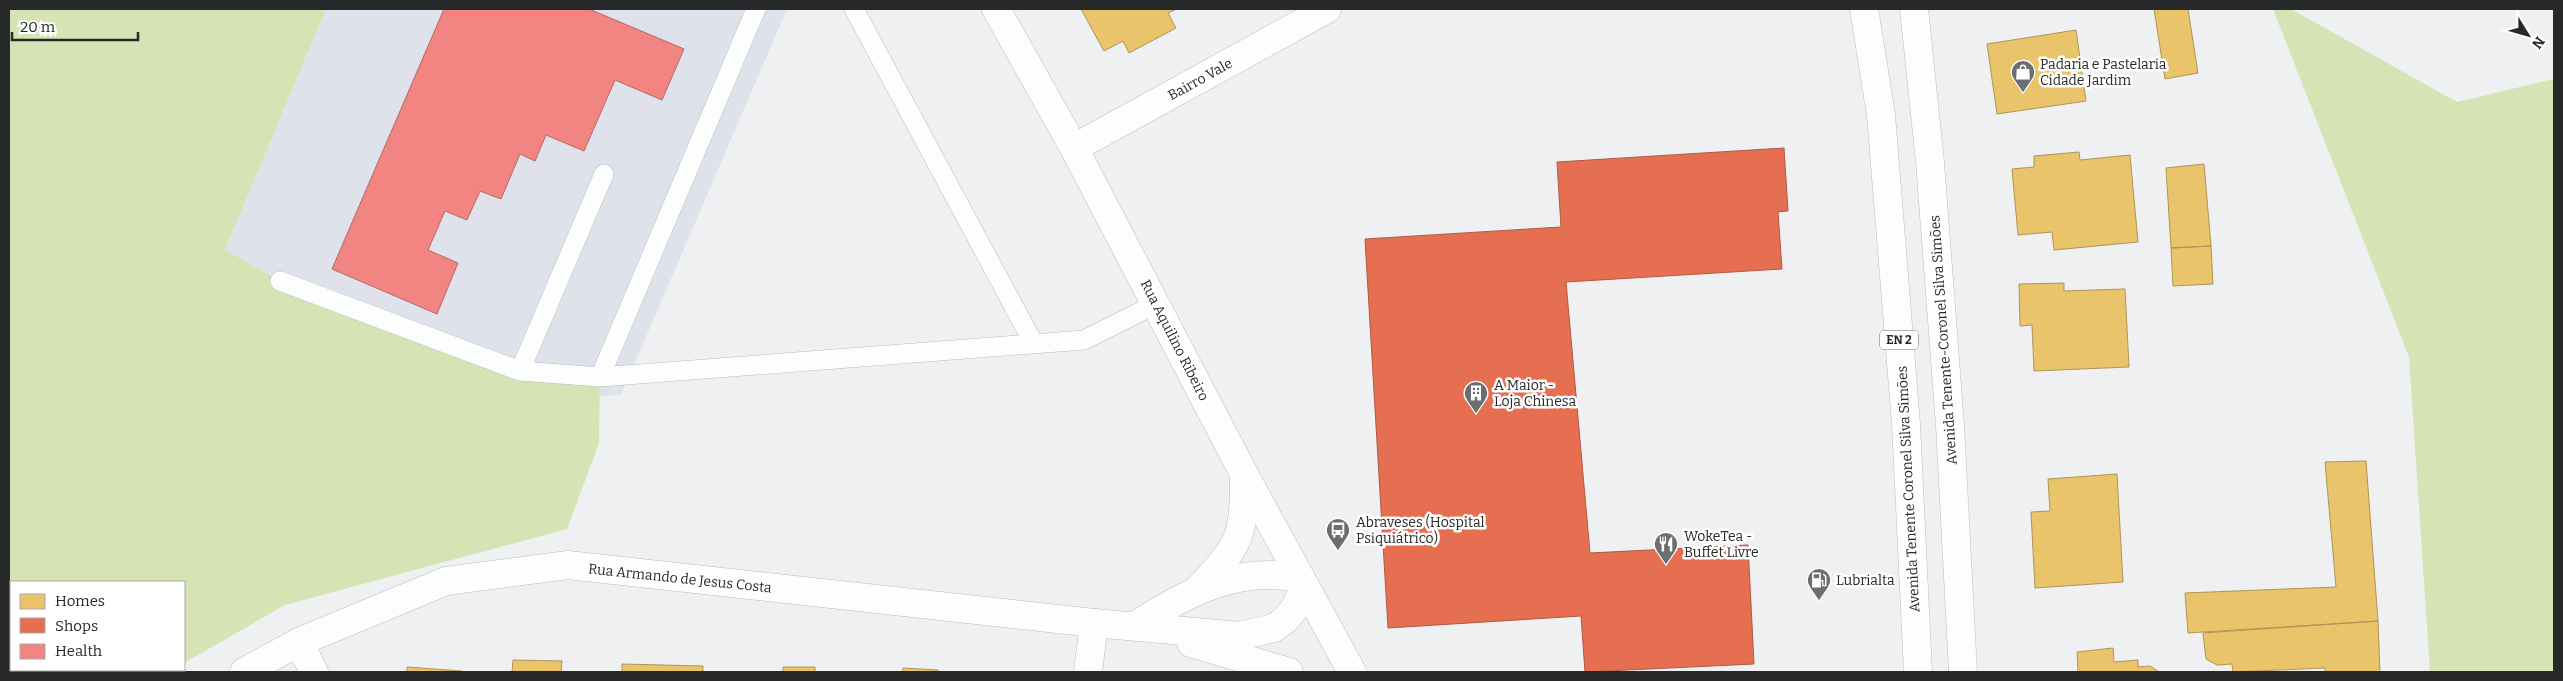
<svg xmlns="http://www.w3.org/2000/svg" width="2563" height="681" font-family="Bitter,serif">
<rect width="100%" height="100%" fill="#eef0f2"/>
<!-- built -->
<path fill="#dfe2ea" d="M326,9H787L621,395L578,397L303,308L225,250Z"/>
<!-- green -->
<path fill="#d6e4b5" d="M9,9H326L225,250L280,281L520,371L600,377L599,443L567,529L285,605L184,663V582H11V670H173L169,672H9Z
M2273,9H2291L2457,102L2554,79V672H2430L2409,357Z"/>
<!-- homes -->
<path fill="#e9c46a" stroke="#af9556" d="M1081,9H1177L1168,13L1176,28L1129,53L1123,41L1104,51Z
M2154,9H2188L2198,73L2165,79Z
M2076,30L2086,101L1997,114L1987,44Z
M2079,152L2080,160L2130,155L2138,242L2054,250L2052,232L2018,235L2012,169L2034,167V156Z
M2204,164L2211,246L2171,248L2166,168Z
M2211,246L2213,284L2173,286L2171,248Z
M2064,283V291L2125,289L2129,367L2034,371L2032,325L2020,326L2019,284Z
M2366,461L2378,621L2188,633L2185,593L2336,587L2325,462Z
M2117,474L2123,582L2035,588L2031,512L2050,511L2048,479Z
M2378,621L2380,672H2325V668L2233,672L2232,664L2217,665L2206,659L2203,633Z
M2113,648L2114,662L2138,660V667L2150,666L2159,672H2078L2077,652Z
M513,660L562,661L561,672H512Z
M622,664L703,666V672H622Z
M407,667L462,671V672H407Z
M783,667H815V672H783Z
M903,668L938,670V672H902Z"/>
<!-- shops -->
<path fill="#e76f51" stroke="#ad5a45" d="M1784,148L1788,211L1778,212L1782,269L1566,282L1590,553L1748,545L1754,664L1585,672L1581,616L1388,628L1365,239L1561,227L1557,162Z"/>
<!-- health -->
<path fill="#f28482" stroke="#b56867" d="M444,9H589L684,49L662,100L615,80L584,151L546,135L535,161L520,154L501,199L480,191L467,220L445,211L428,250L458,263L437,314L332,269Z"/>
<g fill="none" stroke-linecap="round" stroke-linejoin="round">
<!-- lane casing -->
<g stroke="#bbbdbe" stroke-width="20">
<path id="lane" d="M854,9L1034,344
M280,281L520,371L600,377L1084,340L1156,304
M520,371L604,174
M600,377L756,9"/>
</g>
<!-- street casing -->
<g stroke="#bbbdbe" stroke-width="29">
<path id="street" d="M1074,148L1327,9
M299,642L314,672
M1088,672L1094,623"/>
</g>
<!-- secondary casing -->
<g stroke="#bbbdbe" stroke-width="29">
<path id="secondary" d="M996,9L1074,148L1244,474L1352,672
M1199,588C1241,544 1244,536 1244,476
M1135,626C1185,593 1241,564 1301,579
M1191,643L1289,672
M244,672L299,642L446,581L568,565L1094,623L1240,636L1274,628L1285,620L1295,608L1301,594V579"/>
</g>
<!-- primary casing -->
<g stroke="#bbbdbe" stroke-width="29">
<path id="primary" d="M1864,9L1881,115L1906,424L1918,672
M1914,9L1930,162L1950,425L1963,672"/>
</g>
<!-- lane -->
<use href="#lane" stroke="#fcfdfd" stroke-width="19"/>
<!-- street -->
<use href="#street" stroke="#fcfdfd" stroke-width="28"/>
<!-- secondary -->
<use href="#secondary" stroke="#fcfdfd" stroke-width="28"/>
<!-- primary -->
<use href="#primary" stroke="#fcfdfd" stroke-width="28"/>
</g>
<!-- icons -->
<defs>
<g id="shop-pin" transform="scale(1.25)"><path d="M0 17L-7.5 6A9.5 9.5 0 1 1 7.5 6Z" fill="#6d6e6f" stroke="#fff"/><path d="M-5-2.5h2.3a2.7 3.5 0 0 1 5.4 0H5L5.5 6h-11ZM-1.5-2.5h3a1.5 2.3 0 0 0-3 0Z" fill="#fff"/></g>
<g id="building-pin" transform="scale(1.25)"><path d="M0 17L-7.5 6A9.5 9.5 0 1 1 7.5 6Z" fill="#6d6e6f" stroke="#fff"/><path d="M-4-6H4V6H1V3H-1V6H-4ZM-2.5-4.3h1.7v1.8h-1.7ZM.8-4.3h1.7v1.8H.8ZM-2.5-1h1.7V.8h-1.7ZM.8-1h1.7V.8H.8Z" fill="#fff"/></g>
<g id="bus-pin" transform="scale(1.25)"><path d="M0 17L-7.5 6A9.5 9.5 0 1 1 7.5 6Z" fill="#6d6e6f" stroke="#fff"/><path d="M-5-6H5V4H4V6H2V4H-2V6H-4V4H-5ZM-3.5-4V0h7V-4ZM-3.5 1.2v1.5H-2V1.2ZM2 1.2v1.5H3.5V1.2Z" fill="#fff"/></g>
<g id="restaurant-pin" transform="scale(1.25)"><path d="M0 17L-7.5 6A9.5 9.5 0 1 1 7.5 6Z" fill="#6d6e6f" stroke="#fff"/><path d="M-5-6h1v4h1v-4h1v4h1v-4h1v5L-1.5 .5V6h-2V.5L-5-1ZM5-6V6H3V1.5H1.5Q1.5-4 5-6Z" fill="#fff"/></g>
<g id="fuel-pin" transform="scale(1.25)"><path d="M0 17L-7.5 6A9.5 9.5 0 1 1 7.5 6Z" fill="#6d6e6f" stroke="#fff"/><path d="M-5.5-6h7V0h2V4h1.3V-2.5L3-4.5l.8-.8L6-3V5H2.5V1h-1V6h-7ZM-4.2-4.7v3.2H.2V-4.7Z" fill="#fff"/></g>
</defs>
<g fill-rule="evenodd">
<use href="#shop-pin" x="2023" y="72"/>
<use href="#building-pin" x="1476" y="393"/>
<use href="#bus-pin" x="1338" y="530"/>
<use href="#restaurant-pin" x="1666" y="544"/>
<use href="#fuel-pin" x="1819" y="580"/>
</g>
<g text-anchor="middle" stroke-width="5" stroke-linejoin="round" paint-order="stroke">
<!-- shield labels -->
<rect fill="#fff" stroke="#686869" stroke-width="1" x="1880" y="330.5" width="38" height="19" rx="4"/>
<g font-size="12" font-weight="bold" fill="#272829">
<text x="1899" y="344">EN 2</text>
</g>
<!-- poi labels -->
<g font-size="14" fill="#272829" stroke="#fff" text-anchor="start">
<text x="2040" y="69">Padaria e Pastelaria<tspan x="2040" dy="16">Cidade Jardim</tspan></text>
<text x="1494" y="390">A Maior -<tspan x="1494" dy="16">Loja Chinesa</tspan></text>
<text x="1356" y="527">Abraveses (Hospital<tspan x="1356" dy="16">Psiquiátrico)</tspan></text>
<text x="1684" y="541">WokeTea -<tspan x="1684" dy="16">Buffet Livre</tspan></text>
<text x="1836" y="585">Lubrialta</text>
</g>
<!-- street labels -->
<g font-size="14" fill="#272829" stroke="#fff">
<text transform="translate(1200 79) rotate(-29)" y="5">Bairro Vale</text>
<text transform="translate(1175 340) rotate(63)" y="5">Rua Aquilino Ribeiro</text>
<text transform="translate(1943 340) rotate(-94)" y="5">Avenida Tenente-Coronel Silva Simões</text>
<text transform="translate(1908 489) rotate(-93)" y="5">Avenida Tenente Coronel Silva Simões</text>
<text transform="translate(680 578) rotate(6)" y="5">Rua Armando de Jesus Costa</text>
</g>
</g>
<!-- border -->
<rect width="2563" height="681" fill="none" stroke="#272829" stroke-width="20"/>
<!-- legend -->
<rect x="10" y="581" width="175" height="90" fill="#ffffff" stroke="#a9a9a9"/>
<rect x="20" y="594" width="25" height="15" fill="#e9c46a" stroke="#a9a9a9"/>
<text x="55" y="606" font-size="15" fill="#272829">Homes</text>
<rect x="20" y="618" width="25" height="15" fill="#e76f51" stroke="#a9a9a9"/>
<text x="55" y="631" font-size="15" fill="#272829">Shops</text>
<rect x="20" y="644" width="25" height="15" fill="#f28482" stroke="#a9a9a9"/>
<text x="55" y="656" font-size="15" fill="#272829">Health</text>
<!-- north arrow -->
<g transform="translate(2528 35) rotate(127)" stroke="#ffffff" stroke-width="4" paint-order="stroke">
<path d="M0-4L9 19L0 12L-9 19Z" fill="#272829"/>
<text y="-8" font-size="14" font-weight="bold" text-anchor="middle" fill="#272829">N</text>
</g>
<!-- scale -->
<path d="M12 32v8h126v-8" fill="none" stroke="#272829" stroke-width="2.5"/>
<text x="20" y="32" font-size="15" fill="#272829" stroke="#ffffff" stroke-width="4" paint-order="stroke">20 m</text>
</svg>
